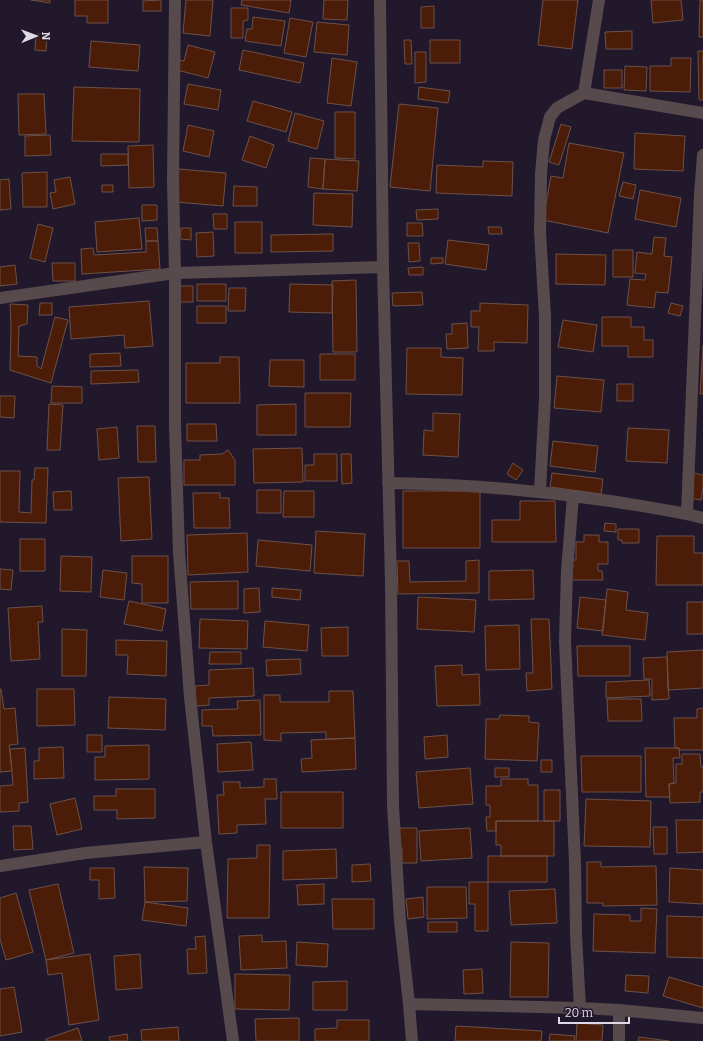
<svg xmlns="http://www.w3.org/2000/svg" width="703" height="1041" font-family="Bitter,serif">
<rect width="100%" height="100%" fill="#22182c"/>
<!-- building -->
<path fill="#4b1d09" stroke="#6c5148" d="M31,0H50V3Z
M75,0H108V23H87V16H75Z
M161,0V11H143V1Z
M186,0H213L210,36L183,33Z
M242,0H291L289,13L241,5Z
M324,0H348L347,20L323,19Z
M543,0H578L572,49L538,45Z
M651,0H681L683,20L653,23Z
M700,0H703V37H699Z
M434,6V28H421V7Z
M231,8H248V20L243,21V38H231Z
M253,17L285,21L281,46L245,41L247,29H252Z
M290,18L313,22L306,57L284,53Z
M317,22L349,25L347,55L314,52Z
M632,31V49H606L605,32Z
M36,34L47,35L46,51L35,50Z
M404,40H411L412,64H405Z
M430,40H460V63H430Z
M91,41L140,45L138,71L89,67Z
M188,45L215,52L208,78L177,70L180,60L184,61Z
M243,50L304,63L300,83L239,70Z
M698,51H703V100H699Z
M415,52H426V82L415,83Z
M332,58L357,62L351,106L327,103Z
M671,58H691L690,92L650,91V66H671Z
M625,66L647,67L646,91L624,90Z
M604,70H622V88H604Z
M188,84L221,90L218,110L184,104Z
M74,87L140,89L139,142L72,141Z
M419,87L450,91L448,103L418,99Z
M18,94H44L46,134L19,135Z
M253,101L292,112L286,132L247,121Z
M399,104L438,108L430,191L390,187Z
M335,112H355V159L335,158Z
M295,113L324,121L317,149L288,141Z
M561,124L571,127L559,165L549,162Z
M188,125L214,131L209,157L183,151Z
M635,133L685,136L683,171L634,169Z
M50,135L51,155L25,156V136Z
M250,136L274,145L266,168L242,160Z
M569,143L624,153L608,233L543,220L551,176L563,178Z
M153,145L154,187L129,188L128,146Z
M101,154H128V165L101,166Z
M310,158L325,159L323,189L308,187Z
M325,159L359,161L357,191L323,189Z
M483,161L513,162L512,196L436,193L437,165L483,167Z
M178,169L226,173L223,206L176,202Z
M47,172V207H23L22,173Z
M70,177L75,204L53,209L50,193L56,192L54,180Z
M9,179L11,209L0,210V180Z
M623,182L636,185L633,199L619,196Z
M102,185H113V192H102Z
M234,186L257,187V206H233Z
M640,190L681,198L676,227L635,219Z
M314,193L353,194L352,227L313,225Z
M142,205H157V220L142,221Z
M438,209V219L417,220L416,210Z
M213,214H227V229H214Z
M139,218L142,249L97,252L95,222Z
M235,222H262V253H235Z
M407,223H422L423,236H407Z
M38,224L53,228L45,262L30,258Z
M488,227H501L502,234H489Z
M145,228H157L158,241H146Z
M181,228H191V240L180,239Z
M213,232L214,256L197,257L196,233Z
M333,234V251L271,252V235Z
M654,237L666,238L664,256L672,257L668,293L656,292L654,308L627,305L630,279L645,280L646,274L635,273L637,252L652,254Z
M448,240L489,245L486,270L445,264Z
M146,241H158L160,269L82,274L81,249L93,248L94,255L146,252Z
M408,243H419L420,261L409,262Z
M613,250H633V277H613Z
M556,254L606,255L605,285L556,284Z
M431,258H443V263L431,264Z
M52,263H75V281H53Z
M15,265L17,284L0,286V267Z
M423,267V275H409L408,268Z
M356,280L357,352H333L332,281Z
M197,284H226V301H197Z
M290,284L333,285L332,313L289,312Z
M177,286H193V302H177Z
M229,288H246L245,311H228Z
M422,292L423,305L393,306L392,293Z
M149,301L153,346L125,348L124,335L71,339L69,307Z
M40,303H52V315H39Z
M480,303L528,305L527,343L494,342V351H478L479,327H471V311H480Z
M671,303L683,306L680,316L668,313Z
M10,304L28,305L27,324L19,326L18,356L37,357V366L41,369L55,317L68,320L51,383L10,370L11,326Z
M197,306H226V323H197Z
M602,317H631V327H644V340H653V357H628V346H602Z
M563,320L597,325L593,352L558,347Z
M467,323L468,348L447,349L446,334H452V324Z
M703,345V394H700Z
M407,348H441V357L463,358L462,395L406,394Z
M120,353L121,366L90,367V354Z
M320,354H355V380H320Z
M220,357H239L240,403H186V363H220Z
M270,360H304V387L269,386Z
M138,370L139,382L91,384V371Z
M557,376L604,380L601,412L554,408Z
M617,384H633V401H617Z
M52,386L82,387V403H51Z
M305,393H351L350,427H305Z
M0,396H15L14,418L0,417Z
M49,404L63,405L60,450H47Z
M296,404V435H257V405Z
M433,413L460,414L458,457L423,455L424,430L433,431Z
M187,424H216L217,441H187Z
M137,426H155L156,462H138Z
M117,427L119,458L99,460L97,429Z
M628,428L669,430L667,463L626,461Z
M553,441L598,446L595,472L550,466Z
M302,448L303,482L254,483L253,449Z
M228,450L235,460V485H184V460H200V455L222,454Z
M314,454H337V481H305V465H314Z
M341,454H351L352,483L342,484Z
M513,463L523,470L516,480L507,474Z
M35,468H48L46,523L0,522V471H20L19,512L31,513L32,480H34Z
M552,473L603,479L601,494L550,487Z
M694,473L703,475V488L701,500L690,498Z
M149,477L152,539L121,541L118,478Z
M257,490H281V513H257Z
M71,491L72,510H54L53,492Z
M284,491H314V517H283Z
M403,491H480V548H403Z
M193,493H220V498H229L230,528H194Z
M520,501H555L556,542H492V520H520Z
M605,523L616,524V532L604,531Z
M618,529H639V543H622V540H618Z
M316,531L365,534L363,576L314,573Z
M247,533L248,572L188,575L187,535Z
M584,535H599V542H608V564H598V571H602L603,580H572V560H576V542H584Z
M657,536H694V553H703V585H656Z
M20,539H45V571H20Z
M258,540L312,545L310,571L256,566Z
M61,556L92,557L91,592L60,591Z
M132,556H168V603H142V584L132,583Z
M479,560V593L398,594L397,561H409L410,582L466,581V561Z
M0,569L13,570L11,590L0,589Z
M103,570L127,573L124,600L100,597Z
M533,570L534,599L489,600V571Z
M238,581V609H191L190,582Z
M259,588L260,612L244,613V589Z
M272,588L301,590L300,600L272,597Z
M607,589L628,592L626,610L648,613L645,640L602,635Z
M418,597L476,600L474,632L417,629Z
M580,597L606,600L603,631L577,628Z
M129,601L166,609L162,631L124,624Z
M687,602H703V634H687Z
M42,606L43,622H38L40,659L11,661L8,608Z
M200,619L248,621L247,649L199,648Z
M531,619H549L552,689L527,691L526,673H533Z
M265,621L309,625L307,651L263,647Z
M519,625L520,669L486,670L485,626Z
M348,627V656H322L321,628Z
M62,629L87,630L86,676H62Z
M116,640L167,641L166,676L127,674L128,655H116Z
M577,646H630V676H578Z
M703,650V688L668,690L667,652Z
M210,652H241V664H209Z
M667,657L669,699L652,700V679H644L643,658Z
M300,659L301,674L267,676L266,660Z
M462,665V675L479,674L480,705L437,706L435,666Z
M253,668L254,696L209,698V705L196,706L195,686L209,685V670Z
M649,680L650,696L606,698V682Z
M0,689H1L4,709L15,708L18,744L9,745L12,771L0,772Z
M37,689H74L75,725L37,726Z
M329,691H353L355,738L326,739V732L281,733V741L264,740V695H280V702H329Z
M109,697L166,699L165,730L108,728Z
M607,699H641L642,721H608Z
M260,700L261,735L213,736L212,726H202V710L238,709L237,701Z
M703,708V750H680L679,748H675L674,718H697V709Z
M500,715L529,716V722L539,723L537,761L485,759L486,719H499Z
M87,735H102V752H87Z
M447,735L448,757L425,759L424,737Z
M355,738L356,769L302,772L301,759L312,758L311,740Z
M251,742L253,770L218,772L217,744Z
M149,745V779L95,780V757H105V746Z
M63,747L64,778L34,779V761H39V748Z
M25,748L28,802L19,803V811L0,812V786L13,785L10,749Z
M645,748H679L680,758H673L674,783L669,784L670,797H646Z
M682,754H700L701,767H703V792H700V802L670,803L669,784L676,783V764H682Z
M581,756H641V792H582Z
M541,760H552V772H541Z
M470,768L473,804L419,808L416,772Z
M495,768H509V777H495Z
M264,779H276L277,799H265L266,824L237,825V833L219,834L217,795H224L223,782H240V788L264,787Z
M501,779H528V785H538V821H496V831H487L486,817H490V805H486V786H501Z
M116,789H155V818L117,819V810H94V796H116Z
M544,790H560V821H544Z
M281,792H343V828H281Z
M75,798L82,829L57,835L50,804Z
M586,799L651,801L650,847L584,846Z
M676,820H703V852L677,853Z
M496,821H554V856H501V845H496Z
M13,826H31L33,849L14,850Z
M653,827H667V854H654Z
M399,828H417V863H402V848H399Z
M470,828L472,858L421,861L419,831Z
M257,845H270L269,918H227L228,859L257,858Z
M336,849L337,878L283,880V851Z
M488,856H547V882H488Z
M587,862H601V867L656,866L657,905L603,906V903H587Z
M370,864L371,881L352,882V865Z
M144,867L188,868L187,901L145,902Z
M90,868H114L115,898L99,899V880H90Z
M670,868L703,870V904L669,902Z
M469,882H488V931H475V904H469Z
M58,884L74,953L46,960L29,890Z
M324,884V904L298,905L297,885Z
M427,887H466L467,918L427,919Z
M555,889L557,923L511,925L509,891Z
M16,893L33,952L6,960L0,939V898Z
M423,897L424,917L408,919L406,899Z
M332,899H374V929H333Z
M145,902L188,908L186,926L142,920Z
M641,908L657,909L655,953L593,951L594,914L630,915V921H641Z
M667,916L703,917V958L667,957Z
M428,922H457V932H428Z
M262,935V942L286,941L287,968L241,970L239,936Z
M205,936L207,973L188,974L187,949H196L195,937Z
M297,942L328,944L327,967L296,965Z
M511,942L549,943L548,997H510Z
M90,954L99,1020L69,1025L62,973L48,975L46,960Z
M140,954L142,988L116,990L114,956Z
M482,969L483,993L464,994L463,970Z
M235,974L290,975L289,1010L235,1009Z
M626,975L649,976L648,993L625,991Z
M669,977L703,987V1008L663,996Z
M347,981V1010H313V982Z
M14,987L22,1032L0,1036V989Z
M299,1018V1041H256L255,1019Z
M337,1020H369V1041H315V1029L337,1028Z
M577,1023L603,1025L602,1041H576Z
M456,1026L542,1031L541,1041H455Z
M178,1027L179,1041H142L141,1030Z
M78,1028L82,1041H46V1039Z
M127,1034L128,1041H110L109,1037Z
M550,1034L575,1036L574,1041H549Z
M639,1037L669,1041H638Z"/>
<g fill="none" stroke-linecap="round" stroke-linejoin="round">
<!-- street -->
<path stroke="#564a4c" stroke-width="12" d="M175,0L173,181L175,273V426L179,552L190,697L206,842L233,1041
M380,0L383,267L391,581L393,806L400,921L409,1004L412,1041
M584,93L599,0
M0,298L175,273L383,267
M388,483C463,484 536,490 610,501C641,506 673,510 703,518
M540,491L545,398V316L540,232L541,174L544,140L550,117L557,108L584,93L703,113
M573,496L567,571L565,641L575,862L576,935L580,1008
M687,513L700,195L703,155
M0,866L85,853L206,842
M409,1004L580,1008L619,1010L703,1018
M619,1041V1010"/>
</g>
<!-- north arrow -->
<g transform="translate(36 36) rotate(89)" stroke="#22182c" stroke-width="3" paint-order="stroke">
<path d="M0-3L7 15L0 10L-7 15Z" fill="#dfd9e6"/>
<text y="-6" font-size="11" font-weight="bold" text-anchor="middle" fill="#dfd9e6">N</text>
</g>
<!-- scale -->
<path d="M559 1017v6h70v-6" fill="none" stroke="#dfd9e6" stroke-width="2"/>
<text x="565" y="1017" font-size="12" fill="#dfd9e6" stroke="#22182c" stroke-width="3" paint-order="stroke">20 m</text>
</svg>
